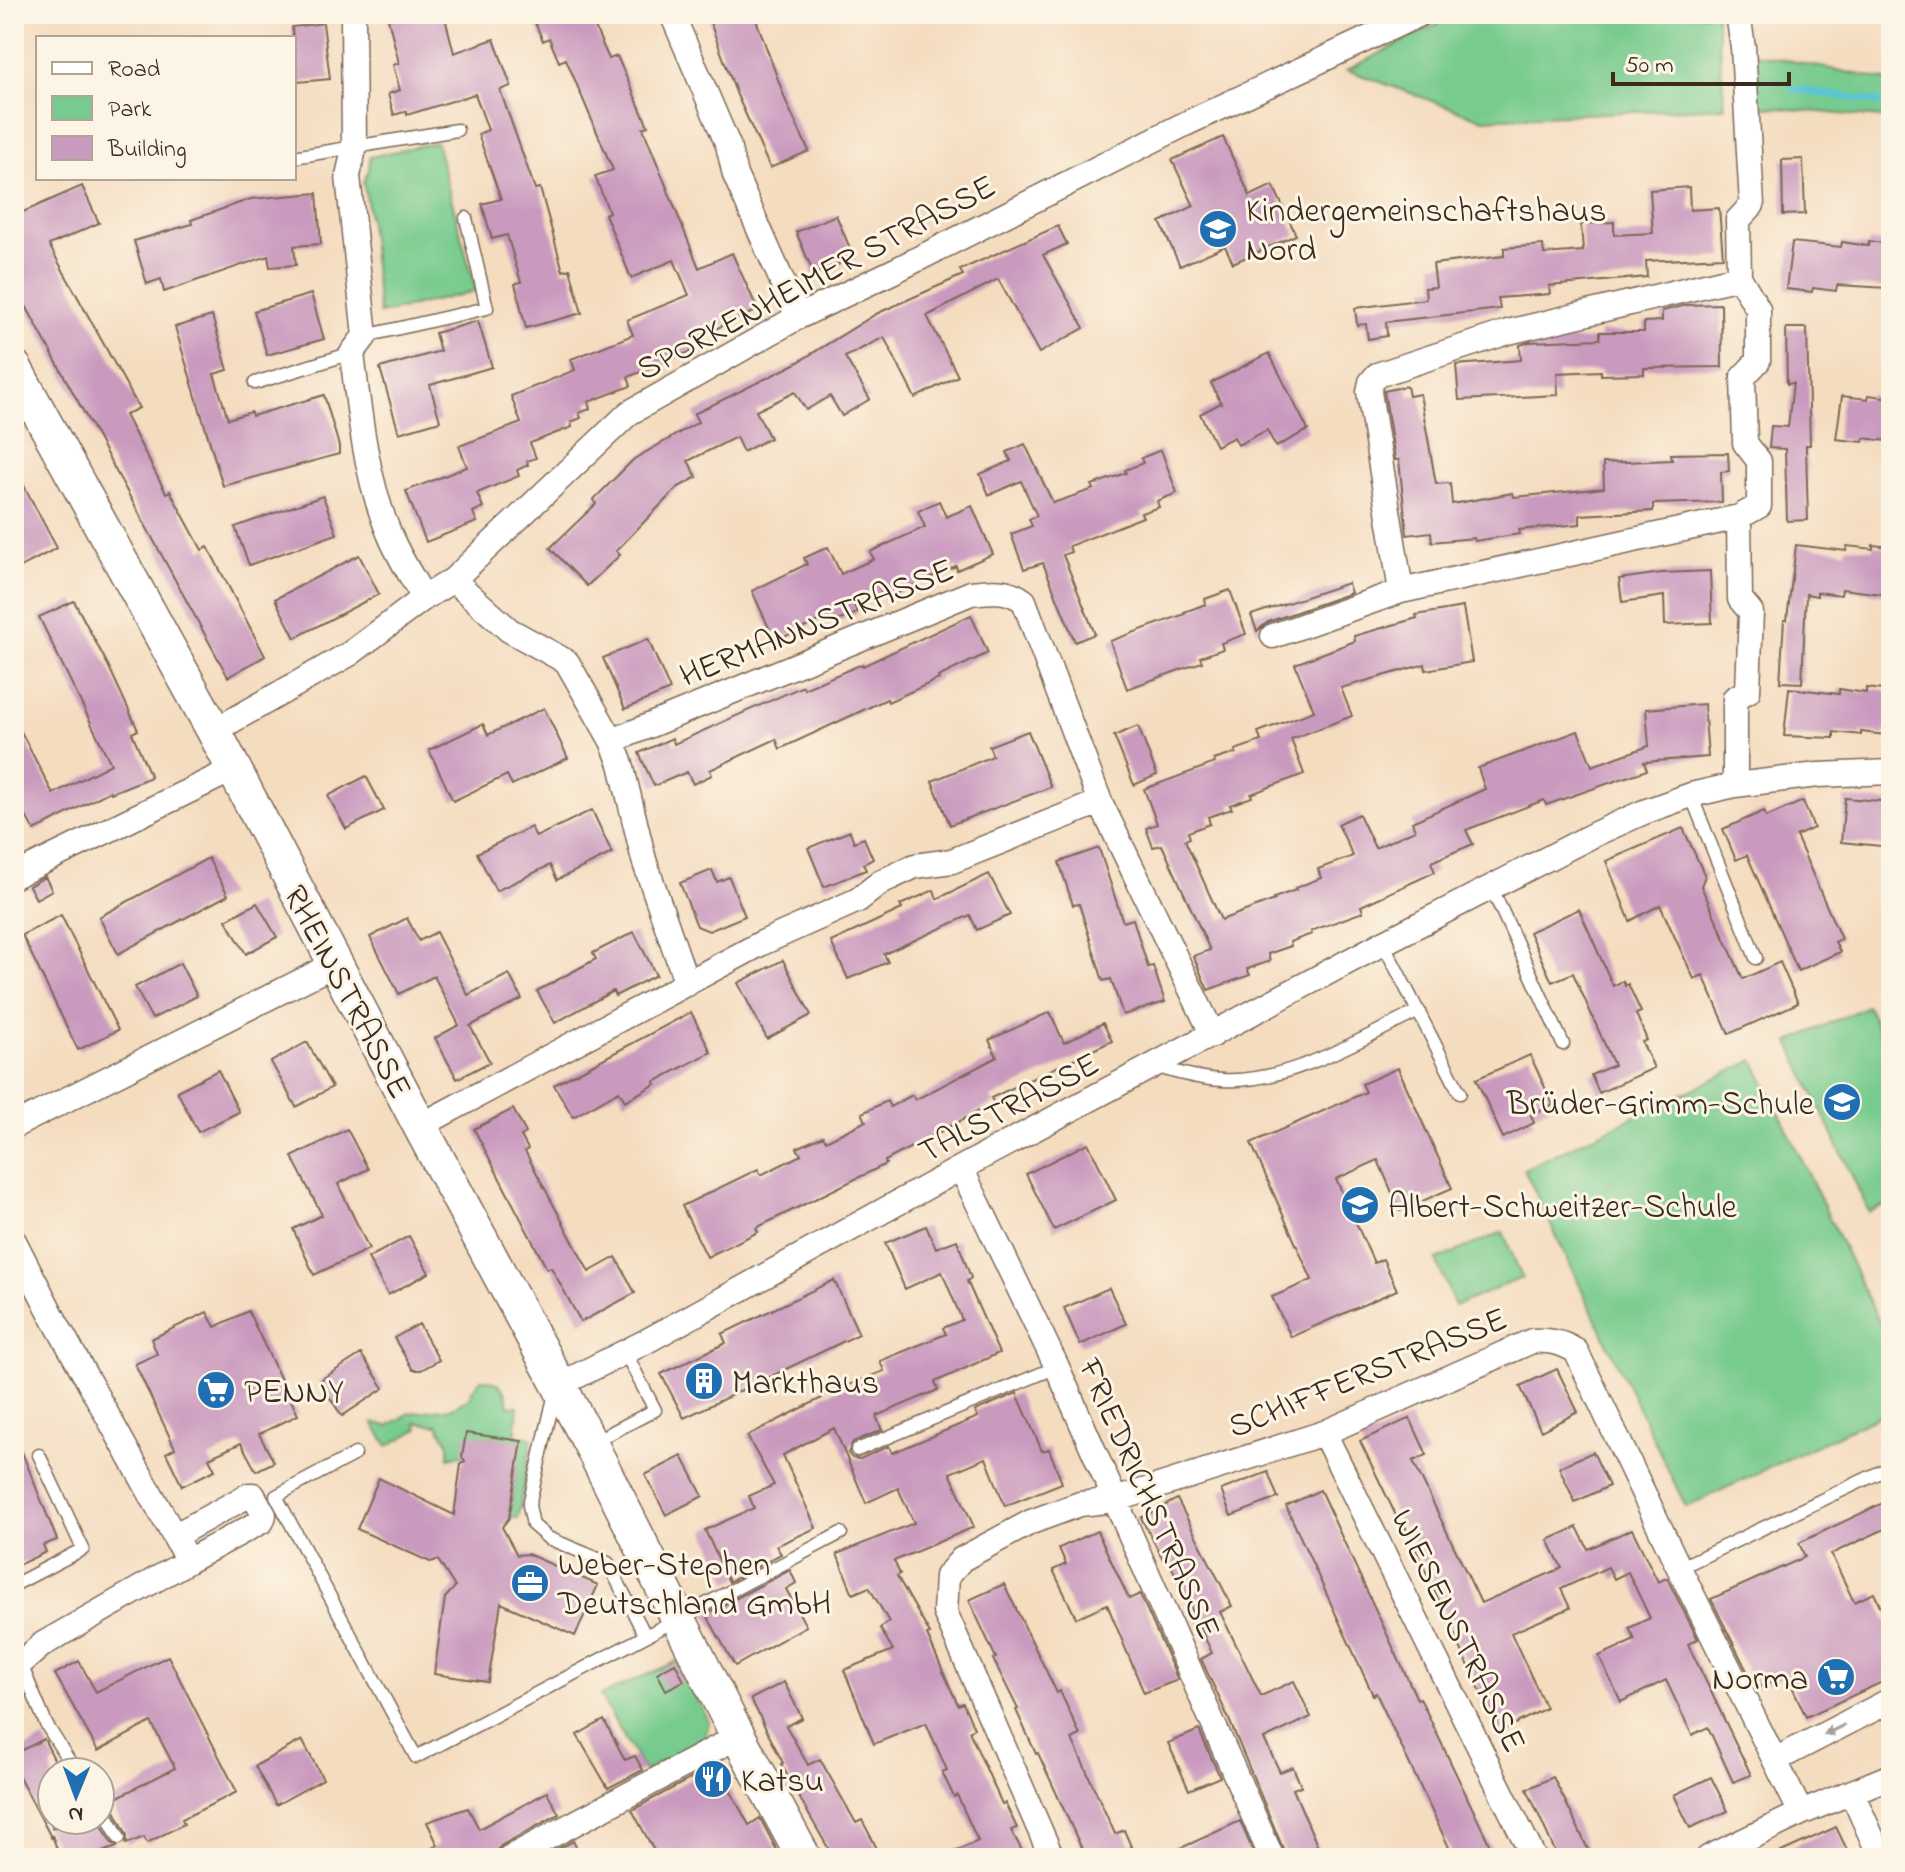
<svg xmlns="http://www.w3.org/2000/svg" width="1905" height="1872" font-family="'Indie Flower',sans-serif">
<rect width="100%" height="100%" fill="#fcf5e5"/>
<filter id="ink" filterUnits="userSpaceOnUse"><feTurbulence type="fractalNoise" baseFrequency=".0125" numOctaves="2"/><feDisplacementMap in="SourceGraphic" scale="16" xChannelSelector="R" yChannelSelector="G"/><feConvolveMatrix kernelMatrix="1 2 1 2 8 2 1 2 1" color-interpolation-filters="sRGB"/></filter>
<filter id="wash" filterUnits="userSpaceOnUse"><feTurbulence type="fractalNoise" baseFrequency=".006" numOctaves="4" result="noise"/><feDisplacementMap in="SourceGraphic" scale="32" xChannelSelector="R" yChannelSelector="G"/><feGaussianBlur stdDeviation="1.8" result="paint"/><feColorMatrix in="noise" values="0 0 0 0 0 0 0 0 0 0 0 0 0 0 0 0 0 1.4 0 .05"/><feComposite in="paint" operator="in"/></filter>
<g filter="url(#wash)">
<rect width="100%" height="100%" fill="#f4dcbf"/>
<!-- green -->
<path fill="#78cb8e" stroke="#5a7a56" stroke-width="2" d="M1458,14H1716L1725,107L1482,119L1347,70Z
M1756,54L1891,81V119L1757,106Z
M436,142L476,291L379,314L367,201L363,182L369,170L370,157Z
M1867,1006L1891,1057V1202L1869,1212L1789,1042Z
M1754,1060L1891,1347V1410L1686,1507L1524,1169Z
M1503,1232L1522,1278L1455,1306L1436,1260Z
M481,1379C499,1380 507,1389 509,1406H518L515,1436L532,1438L518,1518H509L521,1441L449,1458V1444L438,1425L416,1423L418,1429L388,1446L373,1423L388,1426L410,1413L452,1408L470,1398L471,1392Z
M677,1661L709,1722L705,1739L644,1771L600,1696Z"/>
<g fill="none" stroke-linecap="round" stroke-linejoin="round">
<!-- stream -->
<path stroke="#5ac5d3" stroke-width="7" d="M1793,89L1891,104"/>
</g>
<g id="blocks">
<!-- building -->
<path fill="#c999be" d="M387,14H444L454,53L494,39L511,86L500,90L535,189L540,188L563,271L570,269L582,313L526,328L515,284L521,282L507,235L492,239L482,204L501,199L478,134L488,130L475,94L407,115V111L394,115L388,94L400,90L393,65L399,63Z
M531,14H589L609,59L617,56L648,126L643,128L699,268L732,253L758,310L688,341L692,351L628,377L631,386L588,402L590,409L579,413L581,418L571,422L572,427L530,443L536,458L527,461L528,465L517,470L519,476L477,493L483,507L473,512L477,522L426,542L406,491L467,467L459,446L521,423L511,396L575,370L571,359L633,335L627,320L689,295L674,260L631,278L605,214L609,212L595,176L613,170L566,59L559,62L549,38L543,41Z
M707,14H754L787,104L809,151L770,168L737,95Z
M323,23L330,79L298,82L292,27Z
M1223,137L1250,196L1273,185L1296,235L1233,263L1225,246L1180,266L1160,222L1194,206L1172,160Z
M1803,159L1805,214L1783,215L1782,160Z
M82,186L99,223L49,245L139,408L125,415L166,493L170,491L202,550L208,547L265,656L228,677L14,284V216Z
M1689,187L1690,210L1719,208L1723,257L1646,261L1647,277L1549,286L1550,294L1498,298L1500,309L1386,322L1387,336L1368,339L1366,324L1357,325L1355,308L1426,299L1425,288L1436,287L1433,264L1504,256V248L1543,245L1544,254L1583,251L1581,224L1614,222V235L1653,233L1650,190Z
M317,193L321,244L294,246L296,265L270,267L268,256L164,292L161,279L147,284L134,241L192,224L191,220L251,199Z
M836,215L854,258L814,274L796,232Z
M1058,226L1067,244L1043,255L1084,328L1039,353L998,279L927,316L958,376L915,398L884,337L845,357L870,399L842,416L830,396L806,410L795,392L756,411L770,438L743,452L736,437L688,461L697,477L677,488L616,551L620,555L587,586L550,548L596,504L593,500L634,459L698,422L694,414L795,364L876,314L963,275L960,270Z
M1869,241L1891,244V285L1888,284V288L1837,285L1836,291L1813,288L1812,292L1786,289L1792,242L1841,247L1842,242L1868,246Z
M311,294L324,339L267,355L254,311Z
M1721,304L1722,367L1644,368V374L1601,375V371L1557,373L1558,395L1459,400L1456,365L1521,360L1520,345L1529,342L1600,339V332H1644V322L1662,321V311L1687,305Z
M212,316L228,370L214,374L228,419L251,412L252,416L324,395L339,446V454L223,486L175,327Z
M478,321L492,367L430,385L440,421L399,433L380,368L440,351L435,333Z
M1786,328H1807L1810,445H1806L1808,520L1787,521L1785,449L1769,448L1771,426L1788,427L1793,383L1787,384Z
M1269,353L1308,430L1276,447L1267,430L1238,445L1234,437L1216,446L1200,414L1221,403L1211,383Z
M1407,386L1409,396L1420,394L1436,484L1450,483L1452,504L1513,493L1514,497L1604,488L1603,463L1672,460L1671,454L1728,453L1729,471L1721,472L1722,502L1653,504V511L1580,515V524L1519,530L1520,534L1475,541L1474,538L1432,542L1431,532L1407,535L1399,460H1395L1384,391Z
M1869,395L1891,398V438H1888V441L1864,438L1863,442L1836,439L1842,396L1868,399Z
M1025,444L1053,503L1094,489L1092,485L1126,473L1125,470L1143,463L1141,458L1161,450L1177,493L1157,501L1159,507L1141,513L1143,517L1069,546L1071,552L1063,555L1095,634L1075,642L1043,563L1024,569L1011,534L1032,526L1029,519L1037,516L1021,481L989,495L980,474L1011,461L1007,452Z
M14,467L57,548L19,568L14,558Z
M323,496L337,534L249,565L235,527Z
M939,501L946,517L972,506L993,554L957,570L956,566L890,596L888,590L854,605L857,613L833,623L830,616L775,641L752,591L807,564L804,558L828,547L841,574L874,559L870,552L925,527L918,511Z
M1796,545L1846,551L1847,546L1873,549V545L1891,547V595L1842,589L1841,595L1817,592V596L1806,594L1802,683L1780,682L1784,620H1787Z
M359,555L379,594L295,638L275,599Z
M1710,571L1712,623L1665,625L1664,596L1622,602L1619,579L1661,573Z
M1348,583L1351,593L1268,622L1257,631L1251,615Z
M1230,590L1246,634L1221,643L1223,649L1200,657L1202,662L1127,689L1110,641L1185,614L1184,612L1206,604L1205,599Z
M74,601L109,667L138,730L132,733L151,777L111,793L110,791L34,831L14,793V718L53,794L111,764L39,617Z
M1463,607L1472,662L1426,670L1425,664L1341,688L1352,716L1291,739L1304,774L1251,794L1252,797L1230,805L1232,809L1208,817L1210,824L1188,832L1190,838L1185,840L1221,920L1275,900L1274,898L1296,890L1295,888L1321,878L1318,869L1353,856L1338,824L1359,814L1375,848L1415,830L1412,822L1485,789L1478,768L1578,731L1592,766L1649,746L1646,709L1704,704L1708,757L1644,762L1647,770L1546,805L1544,800L1466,830L1473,844L1431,862L1435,872L1361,906L1363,912L1311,931L1312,934L1290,942L1291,946L1268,954L1270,961L1247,969L1250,975L1208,990L1193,956L1210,950L1162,845L1153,847L1146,828L1157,824L1144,789L1215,763L1214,760L1236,753L1235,750L1261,741L1258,732L1314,711L1295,664L1355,641L1354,636L1417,618L1416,615Z
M971,615L988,653L938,677L939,679L888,702L887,699L780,749L776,739L710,770L712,775L693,784L687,772L654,786L639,753L672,738L674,744L803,686L804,689L862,664L863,666Z
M648,639L670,690L625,709L603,658Z
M1789,688L1839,694V689L1866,693V688L1891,691V732L1886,731L1885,735L1861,732V735L1834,732V738L1784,736Z
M544,708L568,758L512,785L507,775L453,801L429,750L483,724L488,735Z
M1138,726L1157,775L1134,785L1114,736Z
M1028,731L1051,787L950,825L932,781L993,756L989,746Z
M366,776L384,810L346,829L328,796Z
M1845,798L1891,802V847L1841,842Z
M1803,801L1814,828L1796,836L1841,939L1835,942L1840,952L1798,971L1747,855L1736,860L1723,829L1764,811L1766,817Z
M592,810L612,853L557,880L550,865L496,891L477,853L531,827L536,837Z
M1683,828L1705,876L1701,886L1743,979L1780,962L1798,1003L1729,1034L1703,975L1694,979L1660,905L1630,921L1606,861Z
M850,831L854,842L864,838L873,859L863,864L866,870L824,887L808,848Z
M1099,848L1123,922L1133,919L1148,967L1153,966L1165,1002L1123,1015L1111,979L1103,981L1079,904L1073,905L1059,862Z
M208,858L228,895L118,954L99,917Z
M712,870L717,882L729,877L745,916L709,931L697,926L680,883Z
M989,874L1010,915L977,930L970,915L884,954L888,962L848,979L831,942L902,909L900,905L934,890L937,899Z
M45,877L52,890L36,899L29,886Z
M257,903L277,937L246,954L226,920Z
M1579,909L1613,986L1623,981L1625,986L1628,984L1641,1012L1636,1014L1647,1040L1642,1042L1654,1068L1599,1093L1591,1075L1614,1065L1573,973L1552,982L1529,932Z
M61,915L118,1030L78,1050L22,935Z
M407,918L419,941L436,932L468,995L509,974L522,999L470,1026L490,1062L457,1079L435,1038L459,1025L434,976L399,994L370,937Z
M634,932L656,975L615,996L613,991L555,1023L537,991L596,959L593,953Z
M783,960L811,1015L767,1039L738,983Z
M180,963L197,996L152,1019L135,987Z
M691,1012L711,1052L654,1082L656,1084L625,1101L619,1091L573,1117L554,1085Z
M1050,1012L1064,1043L1103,1023L1112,1041L991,1098L994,1103L885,1161L886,1164L756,1228L758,1232L707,1257L682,1206L758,1169L761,1175L801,1155L797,1148L823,1136L826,1141L866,1121L862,1113L887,1101L890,1107L912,1095L915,1100L997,1057L989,1040Z
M307,1042L332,1087L296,1107L271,1062Z
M1530,1055L1553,1105L1531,1115L1534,1123L1503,1138L1476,1079Z
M1398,1068L1452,1188L1400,1211L1378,1160L1336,1179L1374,1263L1383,1259L1397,1290L1291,1337L1272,1297L1312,1280L1251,1143L1366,1092L1362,1084Z
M218,1070L239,1112L198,1132L177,1091Z
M513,1109L526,1133L521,1136L528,1149L525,1151L589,1272L616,1257L635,1293L581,1322L551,1267L547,1269L474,1129Z
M347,1129L368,1169L338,1184L369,1249L314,1275L293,1229L322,1215L292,1157Z
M1088,1143L1116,1200L1054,1230L1026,1174Z
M926,1226L936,1248L957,1240L971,1278L967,1281L999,1353L935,1382L938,1390L876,1416L882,1430L853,1442L848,1453L852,1458L860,1459L889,1446L892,1453L978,1417L975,1411L1017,1393L1042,1451L1049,1449L1062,1483L1005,1506L986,1458L950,1473L974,1527L894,1561L900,1574L897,1576L930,1634L927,1635L958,1705L963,1703L974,1728L969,1731L1002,1804L1005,1803L1017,1828L1011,1830L1026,1858H940L978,1841L957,1795L954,1797L942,1772L947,1770L926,1723L874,1744L844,1670L893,1650L880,1628L889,1622L869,1587L853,1594L837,1554L914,1523L898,1488L866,1503L834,1428L783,1455L816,1528L776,1546L781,1554L729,1582L705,1530L754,1508L749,1496L774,1485L747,1436L822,1398L821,1396L884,1371L880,1361L946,1334L943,1328L962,1320L942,1272L905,1289L885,1243Z
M409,1236L429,1273L388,1295L368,1258Z
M834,1280L859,1334L684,1418L661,1374L726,1343L722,1334Z
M1109,1288L1126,1324L1080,1345L1064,1308Z
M248,1311L298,1415L259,1434L274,1462L256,1471L241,1443L209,1458L215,1470L182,1486L166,1453L175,1448L135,1364L157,1354L151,1339L207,1312L215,1327Z
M419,1324L439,1360L421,1370H413L394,1338Z
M361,1354L384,1388L342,1416L319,1381Z
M1557,1369L1578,1412L1541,1431L1520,1386Z
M1410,1418L1427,1455L1413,1461L1481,1603L1562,1568L1548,1540L1577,1527L1588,1549L1632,1529L1658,1582L1667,1578L1698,1639L1688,1644L1751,1775L1733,1782L1708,1727L1692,1735L1666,1680L1621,1702L1599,1656L1635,1640L1629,1628L1650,1618L1628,1572L1614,1579L1608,1567L1561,1589L1570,1608L1511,1633L1546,1708L1499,1732L1404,1524L1401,1526L1360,1441Z
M466,1433L522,1441L509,1518L502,1527L517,1555L528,1554L598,1585L575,1636L501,1603L488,1682L434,1674L445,1598L455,1587L438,1560L430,1562L357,1529L379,1478L454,1515L461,1464L465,1462L462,1457Z
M16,1437L57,1540L43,1545L46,1552L14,1567V1438Z
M1593,1452L1609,1486L1575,1502L1559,1467Z
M682,1456L703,1496L666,1515L645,1475Z
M1268,1472L1278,1498L1231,1516L1221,1490Z
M1320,1490L1417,1699L1420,1698L1496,1858H1454L1376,1693L1373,1695L1286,1506Z
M1177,1499L1232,1606L1220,1612L1261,1696L1294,1681L1311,1717L1264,1739L1280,1772L1293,1767L1301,1786L1293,1789L1320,1852L1305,1858H1287L1228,1717L1201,1659L1212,1653L1169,1561H1164L1141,1518Z
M1891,1499V1526L1831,1554L1854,1602L1874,1593L1891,1629V1678L1806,1717L1787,1675L1756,1689L1711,1599L1805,1557L1799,1543Z
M1097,1531L1129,1599L1140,1594L1178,1680L1144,1693L1107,1604L1076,1618L1053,1570L1066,1564L1059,1548Z
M790,1570L796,1583L786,1589L806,1626L735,1666L706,1614Z
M1004,1584L1057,1693L1060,1691L1080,1735L1072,1739L1115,1834L1124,1830L1136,1858H1086L1038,1753L1036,1754L1016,1710L1018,1709L993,1659L996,1658L969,1600Z
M168,1656L237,1792L182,1819L184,1824L147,1843L144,1837L126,1844L127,1835L110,1801L175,1768L151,1722L98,1751L55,1674L79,1661L96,1692Z
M675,1663L684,1681L666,1690L657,1673Z
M784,1682L802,1718L786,1726L808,1765L820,1759L856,1823L862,1820L882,1858H834L808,1813L781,1764L783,1763L751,1699Z
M604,1720L625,1760L635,1756L643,1770L608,1788L577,1735Z
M1199,1730L1220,1777L1189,1790L1168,1743Z
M44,1739L56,1763L52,1765V1828L73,1820H99L111,1842L117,1847L86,1858H60L52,1835V1839L14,1767V1754Z
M302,1740L323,1779L276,1805L255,1766Z
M716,1765L749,1825L760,1818L781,1858H658L632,1810Z
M1553,1777L1573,1817L1592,1858H1558L1527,1789Z
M1711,1777L1728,1811L1690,1828L1674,1795Z
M547,1792L559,1814L502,1845L496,1851L494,1858H414L438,1845L427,1822L468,1808L479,1829Z
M1240,1821L1256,1858H1159Z
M1836,1827L1851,1858H1768L1799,1844Z
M573,1841L582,1858H541Z"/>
</g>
</g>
<g filter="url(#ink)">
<use href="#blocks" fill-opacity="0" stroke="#7c6856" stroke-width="2"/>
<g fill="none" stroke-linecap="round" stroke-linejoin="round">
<!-- lane casing -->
<g stroke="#7c6856" stroke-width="15">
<path id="lane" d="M294,157L457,130
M365,336L487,308L466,218
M255,383L352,353
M1691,795L1756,958
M1491,887L1563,1044
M1383,943L1460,1093
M1155,1066C1177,1073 1199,1079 1222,1080C1288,1084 1360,1039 1419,1011
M555,1393L529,1505L533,1525L548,1538L608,1563L645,1635
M593,1442L655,1410L625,1352
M857,1450L1057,1367
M355,1454L276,1496L416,1757L841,1533
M1679,1568L1891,1467
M14,1585L83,1549L39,1455
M20,1662L46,1724L76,1772
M100,1802L119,1838"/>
</g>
<!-- street casing -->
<g stroke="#7c6856" stroke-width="27">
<path id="street" d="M353,14L354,149L348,176L365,336L352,353C359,412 366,478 389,533C398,556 412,577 424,598
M672,14L728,145L735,175L798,317
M453,580L509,630L567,662L612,741
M1401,591L1369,392L1371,382L1377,375L1508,332L1739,277
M1273,636L1401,591L1739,517
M214,731L351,653L424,598L453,580L629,413L798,317L898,269L1183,125L1420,14
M1735,785V698L1748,691L1751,612L1740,599L1739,517L1759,506V461L1745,443L1743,377L1758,361V309L1739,277L1738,220L1752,205L1743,47L1738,14
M14,876L232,770
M687,984L644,860L621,764L612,741L971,593C992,591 1007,588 1024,601L1100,802L1213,1035
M14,1126L335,964
M420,1126L762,943L858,900L881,882L915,866L952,861L1100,802
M961,1168L1057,1367L1272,1858
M14,1241L55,1321L188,1561L43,1644L14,1669
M557,1386L645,1342L961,1168L1383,943L1595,834L1644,812L1691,795L1735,785L1818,775L1891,772
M1324,1433L1534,1858
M174,1536L249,1495H253L264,1515L262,1521L188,1561
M1777,1759L1891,1700
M1852,1793L1881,1858
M1801,1813L1891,1776
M509,1858L739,1736
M1052,1858L945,1612L947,1576L962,1559L1031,1522L1080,1504L1115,1500L1324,1433L1532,1341C1550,1340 1561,1342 1576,1351L1679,1568L1801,1813L1708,1858"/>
</g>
<!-- secondary casing -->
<g stroke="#7c6856" stroke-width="37">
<path id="secondary" d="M14,367L214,731L420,1126L590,1443L729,1719L804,1858"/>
</g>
<!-- lane -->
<use href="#lane" stroke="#fff" stroke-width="12"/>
<!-- street -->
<use href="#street" stroke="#fff" stroke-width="24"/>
<!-- secondary -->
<use href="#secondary" stroke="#fff" stroke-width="34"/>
</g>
<!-- one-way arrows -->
<defs><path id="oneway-solid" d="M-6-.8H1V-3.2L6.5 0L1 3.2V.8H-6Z" transform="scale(2)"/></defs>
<use fill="#a79f9a" href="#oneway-solid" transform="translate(1834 1730) rotate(153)"/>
</g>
<!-- icons -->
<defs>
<g id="school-disc" transform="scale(2)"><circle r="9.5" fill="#1f6fb2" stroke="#fcf5e5"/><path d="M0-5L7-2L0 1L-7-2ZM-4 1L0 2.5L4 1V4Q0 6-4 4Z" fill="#fff"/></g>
<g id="building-disc" transform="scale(2)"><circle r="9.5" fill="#1f6fb2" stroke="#fcf5e5"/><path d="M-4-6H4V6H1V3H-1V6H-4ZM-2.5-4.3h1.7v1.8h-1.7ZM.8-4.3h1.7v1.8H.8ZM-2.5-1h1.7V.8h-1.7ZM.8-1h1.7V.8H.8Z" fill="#fff"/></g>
<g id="supermarket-disc" transform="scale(2)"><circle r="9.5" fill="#1f6fb2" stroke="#fcf5e5"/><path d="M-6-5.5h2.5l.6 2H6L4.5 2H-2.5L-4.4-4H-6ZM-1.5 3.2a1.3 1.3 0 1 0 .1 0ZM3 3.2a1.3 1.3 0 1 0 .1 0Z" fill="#fff"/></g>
<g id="office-disc" transform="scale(2)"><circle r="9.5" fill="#1f6fb2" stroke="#fcf5e5"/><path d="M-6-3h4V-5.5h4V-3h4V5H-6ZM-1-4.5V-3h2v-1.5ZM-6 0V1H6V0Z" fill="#fff"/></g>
<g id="restaurant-disc" transform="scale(2)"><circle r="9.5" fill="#1f6fb2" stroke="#fcf5e5"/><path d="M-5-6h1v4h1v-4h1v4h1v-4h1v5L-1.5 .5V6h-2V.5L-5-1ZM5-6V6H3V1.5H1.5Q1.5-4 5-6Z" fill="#fff"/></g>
</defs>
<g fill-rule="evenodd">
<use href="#school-disc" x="1218" y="229"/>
<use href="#school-disc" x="1842" y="1102"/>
<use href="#school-disc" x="1360" y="1205"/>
<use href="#building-disc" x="704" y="1381"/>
<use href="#supermarket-disc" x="216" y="1390"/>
<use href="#office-disc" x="530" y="1583"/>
<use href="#supermarket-disc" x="1836" y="1677"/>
<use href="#restaurant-disc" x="713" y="1779"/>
</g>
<g text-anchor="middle" stroke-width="6" stroke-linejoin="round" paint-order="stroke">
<!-- poi labels -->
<g font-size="34" fill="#3b2a1e" stroke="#fcf5e5" text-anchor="start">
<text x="1246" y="221">Kindergemeinschaftshaus<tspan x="1246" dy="39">Nord</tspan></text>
<text x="1814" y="1114" text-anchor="end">Brüder-Grimm-Schule</text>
<text x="1388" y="1217">Albert-Schweitzer-Schule</text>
<text x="732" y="1393">Markthaus</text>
<text x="244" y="1402">PENNY</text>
<text x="558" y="1575">Weber-Stephen<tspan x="558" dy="39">Deutschland GmbH</tspan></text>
<text x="1808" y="1689" text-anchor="end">Norma</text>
<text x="741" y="1791">Katsu</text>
</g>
<!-- street labels -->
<g font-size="34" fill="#3b2a1e" stroke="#fcf5e5">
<text transform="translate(815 276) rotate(-28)" y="12">SPORKENHEIMER STRASSE</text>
<text transform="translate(816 621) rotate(-22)" y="12">HERMANNSTRASSE</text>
<text transform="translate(349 991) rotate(62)" y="12">RHEINSTRASSE</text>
<text transform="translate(1008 1106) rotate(-28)" y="12">TALSTRASSE</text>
<text transform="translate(1367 1371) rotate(-22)" y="12">SCHIFFERSTRASSE</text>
<text transform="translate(1151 1498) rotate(66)" y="12">FRIEDRICHSTRASSE</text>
<text transform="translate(1460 1630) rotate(64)" y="12">WIESENSTRASSE</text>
</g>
</g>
<!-- margin -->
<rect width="1905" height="1872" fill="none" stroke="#fcf5e5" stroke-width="48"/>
<!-- legend -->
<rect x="36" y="36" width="260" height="144" fill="#fcf5e5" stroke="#afa495" stroke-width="2"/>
<rect x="52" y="62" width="40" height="12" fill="#ffffff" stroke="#afa495" stroke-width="2"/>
<text x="108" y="76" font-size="24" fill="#3b2a1e">Road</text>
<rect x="52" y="96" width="40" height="24" fill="#78cb8e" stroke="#afa495" stroke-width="2"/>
<text x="108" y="116" font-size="24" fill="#3b2a1e">Park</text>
<rect x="52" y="136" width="40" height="24" fill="#c999be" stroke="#afa495" stroke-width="2"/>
<text x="108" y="156" font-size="24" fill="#3b2a1e">Building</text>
<!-- north arrow -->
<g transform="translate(76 1796) rotate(181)"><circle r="38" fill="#fcf5e5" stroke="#afa495" stroke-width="2"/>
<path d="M0-6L14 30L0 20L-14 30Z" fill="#1f6fb2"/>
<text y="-12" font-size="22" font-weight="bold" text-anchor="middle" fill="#3b2a1e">N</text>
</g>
<!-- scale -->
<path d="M1613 72v12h176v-12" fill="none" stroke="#3b2a1e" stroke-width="4"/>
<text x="1625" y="72" font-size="24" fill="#3b2a1e" stroke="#fcf5e5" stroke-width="6" paint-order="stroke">50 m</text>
</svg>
